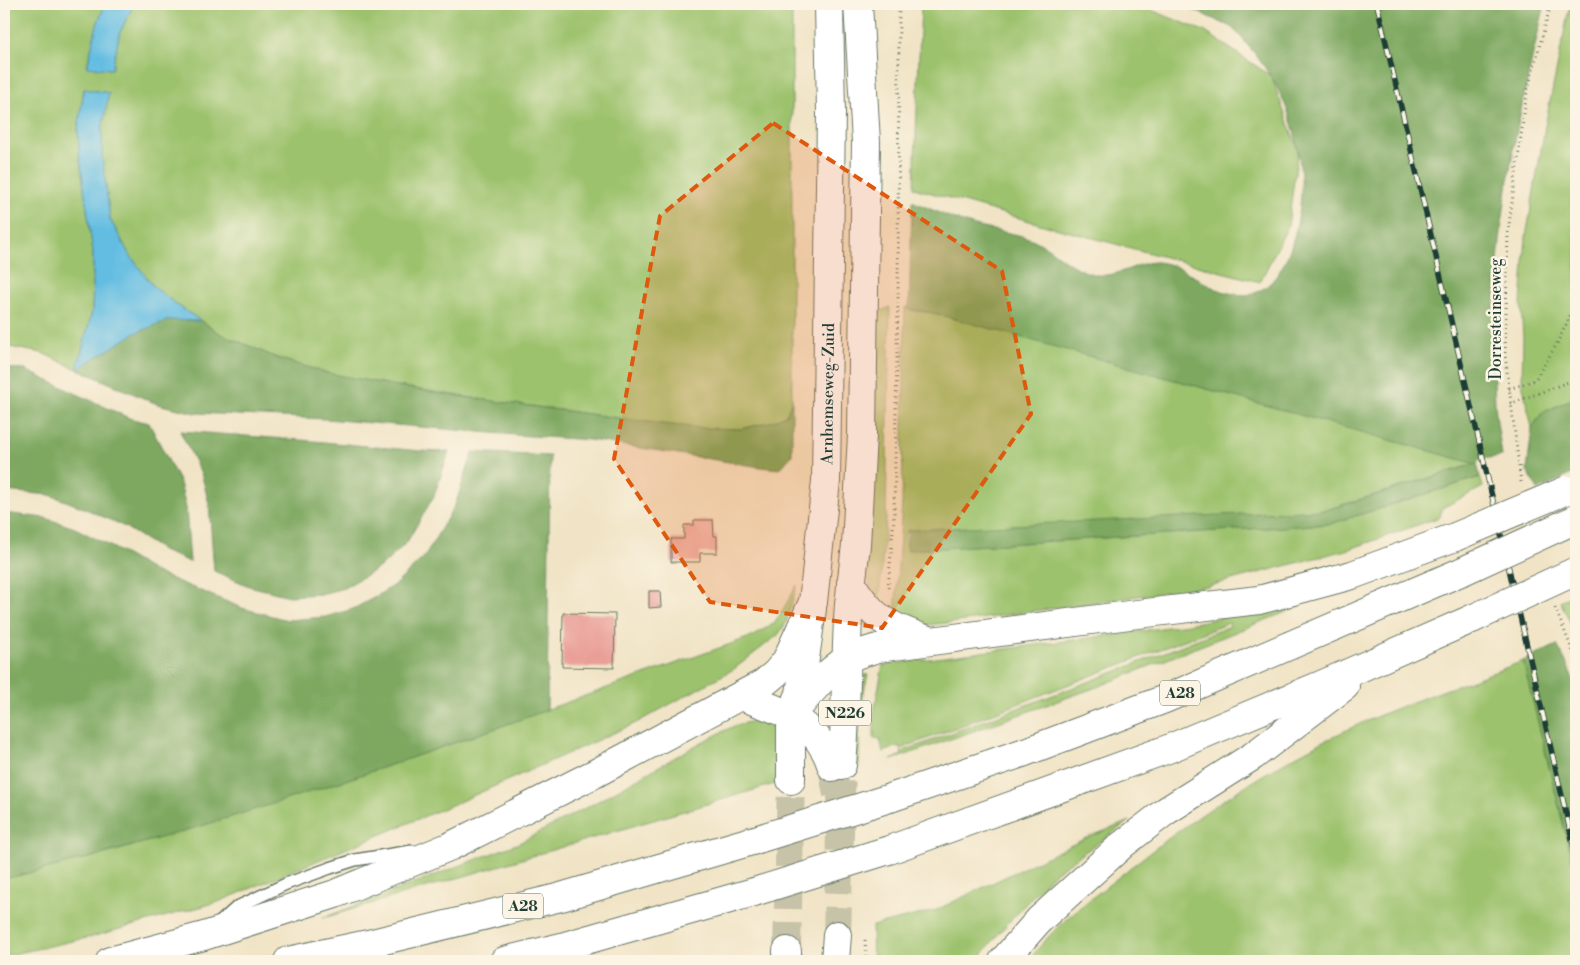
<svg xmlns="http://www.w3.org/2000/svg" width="1580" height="965" font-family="'Libre Bodoni',serif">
<rect width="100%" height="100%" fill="#fcf5e5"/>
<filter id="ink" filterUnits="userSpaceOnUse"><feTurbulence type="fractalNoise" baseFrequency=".02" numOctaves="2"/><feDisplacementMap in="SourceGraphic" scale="10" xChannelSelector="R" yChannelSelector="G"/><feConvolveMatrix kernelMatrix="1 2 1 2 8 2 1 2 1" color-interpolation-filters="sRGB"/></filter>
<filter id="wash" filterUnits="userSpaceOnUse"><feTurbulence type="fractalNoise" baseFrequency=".0096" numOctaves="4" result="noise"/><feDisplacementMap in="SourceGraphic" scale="20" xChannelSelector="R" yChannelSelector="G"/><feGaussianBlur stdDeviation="1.12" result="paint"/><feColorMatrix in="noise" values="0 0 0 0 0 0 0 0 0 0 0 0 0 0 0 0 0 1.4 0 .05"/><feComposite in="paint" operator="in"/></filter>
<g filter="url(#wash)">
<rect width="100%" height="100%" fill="#f1e4c6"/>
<!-- green -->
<path fill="#9dc26d" stroke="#5e8050" d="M4,4H105L97,25L87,66L112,69L120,32L134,4H792V399L787,414L774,421L741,429L701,428L662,424L485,400L367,381L327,373L277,358L221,334L177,305L154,287L129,254L110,219L102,156V131L108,93L84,89L78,129L79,152L93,252V285L92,312L77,369L42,353L4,346Z
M921,4H1136L1204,31L1271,76L1298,150L1288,226L1260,282L1047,226L914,188Z
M1570,4H1576V397L1542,413L1532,428L1522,382L1523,338L1521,303L1526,237L1546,121Z
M890,307L886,519L879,600C872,591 868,581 866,569L876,313Z
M905,307H909V310L934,313L1477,463L1326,510L905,532L907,550L1330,524L1480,477L1483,487L1442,508L1440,517L1350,549L1208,586L958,622L916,626L895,615L902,502Z
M797,585L786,623L778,635L734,669L636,723L459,802L218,902L91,937L4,956V879L116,851L436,749L753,636L775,623Z
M1576,593V634L1560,601Z
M1301,602V606L1296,608L1097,687L903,756L891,760L902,755L901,752L1125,668L1230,626L1229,623L900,749L899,746L883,752L880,739H874V711L883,665L1127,633L1188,624Z
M1523,661L1576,876V961H1028C1035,953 1042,943 1050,935C1069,914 1094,897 1116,879C1193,817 1280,758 1371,719C1421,697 1473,681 1523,661Z
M868,674L860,709L859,766H852L854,682Z
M754,721L773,724L781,735L778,783L323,918L519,843L593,804L700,743L736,725Z
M1130,821L1053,874L1000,932L977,961H873L872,926L934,911L1084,839Z"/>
<!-- forest -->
<path fill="#7ea860" stroke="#4e724a" d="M1180,4H1545C1513,135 1487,267 1495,403C1496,421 1500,439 1502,456L1481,459L1477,463L1480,477L1330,524L907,550L908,530L1326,510L1476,464L934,313L909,309L912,201C933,210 954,220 975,226C993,231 1018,233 1034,240C1057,251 1070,270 1097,275C1116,278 1139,262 1155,262C1182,263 1201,285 1225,292C1236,295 1250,297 1261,290C1292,273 1303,209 1301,177C1298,127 1283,88 1251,49C1244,41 1238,33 1231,27Z
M169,320L201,321L221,334L277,358L327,373L435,393L662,424L701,428L741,429L774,421L787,414L792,399V455L780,469L760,467L590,440L515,435L325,419L195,413L157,404L77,369L135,333Z
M4,368L23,369L129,418L149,423L180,483L186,508L190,562L165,552L125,527L84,508L50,495L4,491Z
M1576,397V472L1538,490L1527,471L1532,428L1542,413Z
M180,431L313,441L421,451L449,452L434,496L407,542L383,565L344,588L321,594L289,596L249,586L214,571L209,504L202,476Z
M473,452L550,456L547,710C368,774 188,836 4,879V513L45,518L75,528L114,548L155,572L242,608L287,620L325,617L353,609L377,596L397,583L425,556L455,505Z
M1557,645L1566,662L1576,686V876L1523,661Z"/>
<!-- water -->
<path fill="#64bde2" stroke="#427d8b" d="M105,4H134L120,32L112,69L87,67L97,25Z
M84,89L109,93L102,131V156L110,219L129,254L154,287L177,305L201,321L169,320L135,333L77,369L92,312L93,285V252L79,152L78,129Z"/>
<g id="blocks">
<!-- building -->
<path fill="#e99f98" d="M694,520H713L714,536H717V553H700V562H671V539H684V525H694Z
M649,591H660L661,607L649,608Z
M563,613L615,614L614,668L562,667Z"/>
</g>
</g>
<g filter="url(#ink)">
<use href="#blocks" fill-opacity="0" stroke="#687767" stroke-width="1"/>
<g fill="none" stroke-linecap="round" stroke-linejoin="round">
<!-- primary-tunnel -->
<path stroke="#c7c3a9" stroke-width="28" stroke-dasharray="28 14" stroke-linecap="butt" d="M837,935L842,765
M787,951L791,780"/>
<!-- motorway-tunnel -->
<path stroke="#c7c3a9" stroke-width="28" stroke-dasharray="28 14" stroke-linecap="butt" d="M832,767L840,811"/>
<!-- service casing -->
<g stroke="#687767" stroke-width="14">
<path id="service" d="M219,923L237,907L286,884L330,868L355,860L412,851"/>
</g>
<!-- secondary casing -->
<g stroke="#687767" stroke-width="30">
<g id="secondary">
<path id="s1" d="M813,602L826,481L831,113L829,4"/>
<path d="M849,604L856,545L862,435L866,142L858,4"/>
</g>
</g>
<!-- primary casing -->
<g stroke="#687767" stroke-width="30">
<path id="primary" d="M842,765C847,711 845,658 849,604
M791,780V715L800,694L812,609
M787,961V951
M835,961L837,935"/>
</g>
<!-- motorway casing -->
<g stroke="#687767" stroke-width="30">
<path id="motorway" d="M851,583C874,621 888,625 928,640
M741,696C783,712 817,720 832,767
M791,715C809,696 827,669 851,657C859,653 869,651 878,648L1129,615L1259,600L1352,575L1455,537
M890,798L1025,752L1165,699L1463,571
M889,850L1168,749L1321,685L1474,618
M110,961L204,936L335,894L451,846L596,773L764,683L776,673L786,661L813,602
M288,961L368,944L561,897L755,840
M504,961L565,946L754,892
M1003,961L1039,920L1122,845L1166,811L1253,756L1345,686"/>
</g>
<!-- path -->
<path stroke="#687767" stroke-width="3" stroke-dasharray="1 4" stroke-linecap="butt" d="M1572,4L1576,20
M1509,389L1535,380L1556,345L1576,304
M1510,404L1576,379
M1521,482L1505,355L1508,232L1527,92L1551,4
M888,588L894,519L898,299L899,4
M1555,608L1576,659
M865,940L866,961"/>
<!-- service -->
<use href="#service" stroke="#fff" stroke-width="11"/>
<!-- secondary -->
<use href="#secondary" stroke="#fff" stroke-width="28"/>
<!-- primary -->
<use href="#primary" stroke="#fff" stroke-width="28"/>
<!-- motorway -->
<use href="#motorway" stroke="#fff" stroke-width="28"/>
<!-- rail casing -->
<g stroke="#1f3d34" stroke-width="5.5">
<path id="rail" d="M1377,4L1576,856"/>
</g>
<!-- rail -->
<use href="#rail" stroke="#fcf5e5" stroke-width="4" stroke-dasharray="11" stroke-linecap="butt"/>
<!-- motorway-bridge casing -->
<g stroke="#687767" stroke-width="30" stroke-linecap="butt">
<path id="motorway-bridge" d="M1455,537L1567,490
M1463,571L1574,520
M1474,618L1576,571
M755,840L890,798
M754,892L889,850"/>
</g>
<!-- motorway-bridge -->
<use href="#motorway-bridge" stroke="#fff" stroke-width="28"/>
</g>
</g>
<!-- marked area -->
<path fill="#de580e" fill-opacity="0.2" stroke="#de580e" stroke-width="4" stroke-dasharray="10 6" stroke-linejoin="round" d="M773,123L1002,271L1031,414L882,628L710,602L614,459L660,216Z"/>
<g text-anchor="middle" stroke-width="5" stroke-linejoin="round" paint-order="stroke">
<!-- shield labels -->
<g fill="#fcf5e5" stroke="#617469" stroke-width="1">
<rect x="1160" y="680.5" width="40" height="25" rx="4"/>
<rect x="819" y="700.5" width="52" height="25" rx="4"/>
<rect x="503" y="893.5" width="40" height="25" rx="4"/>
</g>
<g font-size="15" font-weight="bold" fill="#1f3d34">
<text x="1180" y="698">A28</text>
<text x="845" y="718">N226</text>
<text x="523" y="911">A28</text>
</g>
<!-- street labels -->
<g font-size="16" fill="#1f3d34" stroke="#fcf5e5">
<text transform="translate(1495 319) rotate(-90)" y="6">Dorresteinseweg</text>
<text dy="6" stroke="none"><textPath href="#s1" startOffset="209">Arnhemseweg-Zuid</textPath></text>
</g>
</g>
<!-- margin -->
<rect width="1580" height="965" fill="none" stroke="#fcf5e5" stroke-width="20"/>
</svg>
